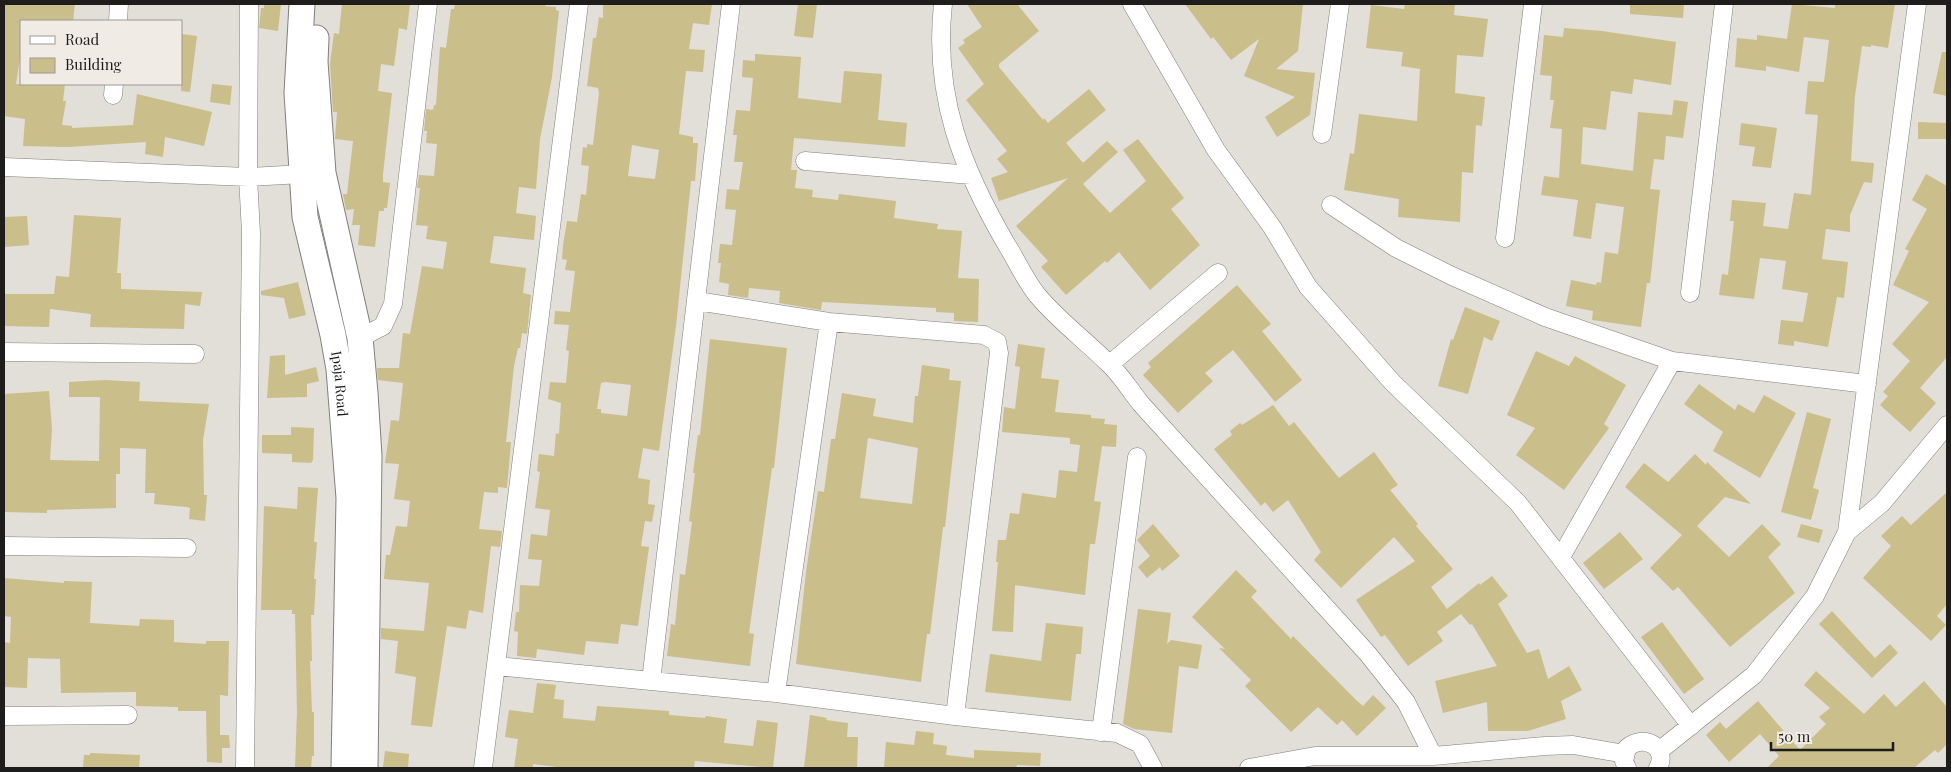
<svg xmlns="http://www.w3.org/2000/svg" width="1951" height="772" font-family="'Playfair Display',serif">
<rect width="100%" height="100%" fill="#e2ded8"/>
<!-- building -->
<path fill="#cabe8a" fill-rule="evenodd" d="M4,4H75L73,21H21V52L16,84H65L63,101H66L62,125L72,126V128L133,125L137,94L212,112L204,146L165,137L163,157L145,154L146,142L68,147L23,146L25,119L4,116Z
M264,4H281L278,31L259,28L261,8H264Z
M342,4H410L407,30L399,28L394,66L381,64L378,91L392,93L383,174V182L390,183L387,208H384V211H379L375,247L358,245L360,225H352L354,209L346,210L343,194H347L353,141L335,139L337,112H333L330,64L334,33L339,34Z
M455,4H546L545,6L556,7V10L559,11L552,77L540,139L536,189L519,187L516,213L536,216L534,240L494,236L490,263L526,268L523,293L531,295L527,334L522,333L520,348H518L514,366L506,442H511L507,488L498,487V493L484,492L479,529L502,531L500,547L491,546L483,613L469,610L466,629L447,626L432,727L411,725L416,677L395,673L398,641L381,639V628L424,631L429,583L384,579L386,555H390L396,526L407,527L410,501L394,499L399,464L385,463L391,420L399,421L403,383L378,380L377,368H399L403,333L410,334L422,266L443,269L447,242L426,239L428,226L416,225L420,188H417L419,175L434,176L437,144L426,143L427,131H424L426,109L433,110L434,105H436L440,47L446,48L451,9H454Z
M603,4H712L709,25L693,23L689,49L705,50L703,72L686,71L679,134L693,137V143H698L695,181H691L676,326L659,451L643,448L638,478L650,480L648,504L655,505L652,522L645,521L641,546L649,547L638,626L621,624L618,644L586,641L584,655L537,649L536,658L517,656L518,632L514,631L516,612H519L520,585L539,586L542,560L528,559L531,534L547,536L550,510L535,508L540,472L537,471L539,454L554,456L556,433L559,434L561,403L548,399L550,382L566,383L569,351L566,350L569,325L554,324L555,311L570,312L575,271L565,270L567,260L562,259L563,245L567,221L577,222L581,194L586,195L589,166L581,165L583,147L587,148V144L593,145L599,93L598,88L587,86L593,38H596L599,17L603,18ZM632,145L659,150L655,179L628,176ZM605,382L631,385L627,416L601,413V409H597L601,383Z
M798,4H817L813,38L794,36Z
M967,4H1017L1039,31L999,64V67L1043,120L1044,118L1048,123L1089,89L1106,110L1066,143L1083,163L1107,141L1118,152L1083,184L1110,213L1146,181L1123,150L1138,139L1184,198L1171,209L1200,245L1150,290L1119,252L1107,263L1105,261L1066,295L1041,267L1048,261L1016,226L1068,178L999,201L991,178L1008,172L997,159L1007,151L966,100L984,84L958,48L965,43L963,40L982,27Z
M1185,4H1303L1298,51L1276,69L1315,73L1310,115L1277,137L1265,117L1295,97L1244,76L1259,39L1231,60L1213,37L1211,39Z
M1405,4H1455L1454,15L1488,19L1483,57L1457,55L1455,93L1485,97L1482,126L1476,125L1473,173L1462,172L1460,222L1398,217L1399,199L1344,190L1350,153L1354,154L1359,114L1417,121L1420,69L1401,66L1403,52L1366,48L1371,5L1404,9Z
M1630,4H1684L1683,18L1630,14Z
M1792,4L1835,8V4H1895L1888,48L1871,45V47L1862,46L1855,96L1851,161L1874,163L1872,183L1864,182L1850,215V232L1826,229L1822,259L1848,262L1844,298L1837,297L1828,347L1794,341V346L1778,344L1781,320L1803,322L1808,293L1782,289L1786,261L1760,258L1754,299L1719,295L1722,274L1728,275L1734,221H1730L1732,200L1766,203L1763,226L1788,229L1794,193L1811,195L1818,115L1805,114L1808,81L1824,82L1829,40L1804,37L1799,72L1766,66V71L1735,67L1737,38L1757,40V35L1787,39Z
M1564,28L1602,31L1676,42L1671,85L1634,79L1632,94L1611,91L1606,130L1583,127L1581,164L1633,171L1638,112L1672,115L1674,100L1688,102L1683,138L1666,136L1664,160L1654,159L1650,189L1660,190L1650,283H1647L1641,327L1592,320L1593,311L1566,306L1571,280L1596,285L1597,282L1601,283L1605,252L1618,254L1624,207L1596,203L1591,239L1573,236L1578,200L1541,195L1544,176L1559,178L1562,129L1550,128L1554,100H1550L1552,76L1540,75L1544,35L1563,37Z
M181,34L197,36L190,92L181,91Z
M1942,52H1947V96L1933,93Z
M755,54L801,57L798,98L841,103L844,71L882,74L878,120L907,123L905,147L794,138L791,170H797L795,188L813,190L812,197L838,200L839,194L896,201L894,218L938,224L937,229L962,231L958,278L979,279L978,322L954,321V313L936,312V308L822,302L821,310L779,303L780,291L749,288L748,298L728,295L729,284L719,282L721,263H718L720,244L732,245L736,210L725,209L727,189L739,190L743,162H734L737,135H733L736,110L750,111L753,78L742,77L743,60L755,61Z
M212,84L232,86L230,105L210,102Z
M1918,122L1947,123V139H1918Z
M1741,123L1777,128L1771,168L1752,166L1755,147L1739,145Z
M1926,174L1947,186V357L1920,388L1936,403L1910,432L1880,405L1888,396L1883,392L1910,361L1892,344L1929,302L1893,285L1909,251L1905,249L1927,209L1912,200Z
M74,215L121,218L117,273H121V289L202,292L200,306L185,304L184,329L90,327L91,314L50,309L49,327L4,326V294H54L56,276L69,277Z
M27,216L29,245L4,247V217Z
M298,282L306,315L289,319L284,298L261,295V291Z
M1237,285L1271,324L1262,331L1302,380L1275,402L1233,350L1205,373L1213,381L1178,413L1143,375L1151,367L1148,363Z
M1465,307L1500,321L1492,341L1484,337L1468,394L1438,386L1451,339L1453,340Z
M710,339L787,348L774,468H772L749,633L754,634L750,666L667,656L671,624L675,625L680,574L685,575L692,522L689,521L695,473H693L698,435H700Z
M1018,344L1045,348L1041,378L1059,380L1055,412L1091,415V418L1105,419L1104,424L1117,425L1116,447L1102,446L1094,501L1101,502L1095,544H1090L1085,595L1015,585L1013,632L992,631L998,562H996L998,540H1006L1010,513L1019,514L1022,493L1056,498L1059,470L1077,472L1080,445L1070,444V438L1002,432L1004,407L1015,409L1020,367L1015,366Z
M1536,351L1569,366L1575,356L1626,385L1604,424L1609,428L1564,490L1516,455L1535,428L1507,415Z
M285,355V375L316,367L319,381L307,384V397L267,398L270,356Z
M922,365L950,369L949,380L961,381L945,527H943L942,536L930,634H927L921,682L796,664L806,572L818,491L824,492L831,439H835L842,393L876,399L873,416L913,423L915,396H918ZM868,438L918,448L912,504L860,498Z
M105,380L140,382L139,401L209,404L203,440L204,495H207L205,521L189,519L190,508L187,507L154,504L155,493H145L146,449L120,448V474H116V508L47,510V513L4,512V394L49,391L52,429L50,460L99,461L100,397H69V382Z
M1699,384L1735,410L1738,404L1754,413L1764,395L1796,413L1760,478L1713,451L1723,432L1684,404Z
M1273,405L1289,426L1294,422L1339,478L1374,452L1398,485L1390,490L1418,524L1416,526L1453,569L1431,587L1447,609L1479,583L1480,585L1492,576L1508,596L1498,604L1527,653L1539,649L1548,679L1569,666L1582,690L1561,701L1566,719L1528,731H1488L1487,702L1443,713L1435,681L1497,666L1472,624L1470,625L1461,614L1437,632L1443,641L1408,666L1385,635L1381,637L1356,600L1415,561L1394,537L1341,588L1314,560L1321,552L1288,500L1273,512L1265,502L1261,506L1214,449L1232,435L1230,431L1240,423L1242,425Z
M1807,412L1831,419L1813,488L1819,490L1811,520L1781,512Z
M291,427L314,428L313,460L311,463L292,462V454L262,453V435H291Z
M1695,454L1706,465L1707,462L1751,504L1725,497L1697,526L1729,557L1762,524L1781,544L1768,557L1795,593L1730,647L1678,587L1673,591L1650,568L1682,535L1625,487L1644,463L1668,482Z
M298,487L318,488L314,542H317L314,579H316L314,615H311L312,661H310L312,712H314V756H312L311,768H295L297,712L295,614H292V610H261L264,506L297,509Z
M1947,492V604L1937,616L1946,625L1931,641L1863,578L1891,546L1881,536L1902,516L1911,525Z
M1153,524L1180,556L1162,571L1160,567L1147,578L1138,567L1150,556L1137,540Z
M1801,524L1823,530L1819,543L1797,537Z
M1620,532L1643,559L1604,589L1583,563Z
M1236,570L1257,591L1251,597L1291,639L1293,636L1356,700L1363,706L1373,695L1386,708L1357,736L1342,720L1337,725L1318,707L1291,732L1245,686L1251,680L1219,648L1225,649L1192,617Z
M4,578L64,583V581L92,582L90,623L139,626L140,619L174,620V642L206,644V641H229L228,696L220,695V735H229L230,748H222V763L207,762L206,711H178V707L136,706V692L61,693L60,659L28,658L27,688L4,687V642L10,643L11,617L4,616Z
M1138,609L1171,613L1167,644L1171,640L1202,645L1198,669L1179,666L1172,733L1134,729L1123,724Z
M1832,611L1875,658L1890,644L1898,653L1872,678L1819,624Z
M1662,622L1704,679L1684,694L1641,637Z
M1046,623L1083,627L1081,654H1076L1071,701L985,692L990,654L1041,661Z
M1816,671L1864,714L1884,694L1896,707L1924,681L1947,707V744L1938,753L1935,750L1914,768H1767L1779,756L1760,734L1729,762L1706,735L1720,722L1726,729L1758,701L1800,750L1826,724L1819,717L1830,708L1804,685Z
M537,683L556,685L554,699L564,700L563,718L595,721L597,706L669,711V715L705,718L706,716L727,719L724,743L753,746L757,720L778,723L773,768L695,761L694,768H565L533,764V768H514L518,739L505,737L509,710L533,713Z
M810,715L827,718L826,720L848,723L847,737H858L857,768H804Z
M916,731L934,733L933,744L947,746L946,755L974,758V750L1041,753L1040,766L1017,765L1016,768H884L886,742L914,745Z
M385,751L409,754L408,768L383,767Z
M90,753L140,755L139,768H83L84,755H90Z"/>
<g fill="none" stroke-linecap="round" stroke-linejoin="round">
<!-- minor casing -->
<g stroke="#837f7a" stroke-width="19">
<path id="minor" d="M943,4C933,96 962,169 1008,247C1018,263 1026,282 1038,296C1060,322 1085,340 1109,364C1122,376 1131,392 1142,405L1368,654L1406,702L1433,756
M1132,4L1216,150L1272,227L1308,287L1393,383L1518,503L1691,726
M118,21L119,4
M113,95L114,84
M1322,134L1340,4
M805,161L971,175
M4,167L248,177L302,174
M1331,205L1396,248L1452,276L1545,317L1672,361L1867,384
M1505,238L1533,4
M1690,293L1724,4
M697,301L829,322L984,335L997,342L999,353L955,716
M360,338L383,326L393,304L428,4
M4,352L195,354
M1110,364L1218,273
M1847,532L1882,503L1947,425
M4,546L187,548
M1561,557L1672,361
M496,666L776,693L955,716L1117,733L1140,744L1153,768
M651,681L731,4
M776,693L829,322
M4,716L128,715
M1101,732L1137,457
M1659,751L1754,675L1815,596L1847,532L1917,4
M245,768L251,233L248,177L249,4
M483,768L579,4
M1249,768L1315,756H1433L1545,746L1573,745L1625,754
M1627,768L1624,761L1627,748C1643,733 1669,747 1658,768"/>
</g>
<!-- secondary casing -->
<g stroke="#837f7a" stroke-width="27">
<g id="secondary">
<path id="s1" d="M302,4L297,93L305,217L333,335L339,369L349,498L344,768"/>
<path d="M316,38L315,62L323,173L360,338L365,393L369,456L365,768"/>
</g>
</g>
<!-- minor -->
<use href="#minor" stroke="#fff" stroke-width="18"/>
<!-- secondary -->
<use href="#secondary" stroke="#fff" stroke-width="25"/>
</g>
<g text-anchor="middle" stroke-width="4" stroke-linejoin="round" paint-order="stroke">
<!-- street labels -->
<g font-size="14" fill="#1f1d1b" stroke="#f0ebe5">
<text dy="5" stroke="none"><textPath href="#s1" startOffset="384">Ipaja Road</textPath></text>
</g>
</g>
<!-- border -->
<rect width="1951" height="772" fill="none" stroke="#1f1d1b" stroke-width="10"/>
<!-- legend -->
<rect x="20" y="20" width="162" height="65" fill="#f0ebe5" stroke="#9c9994"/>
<rect x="30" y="36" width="25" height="8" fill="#ffffff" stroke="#9c9994"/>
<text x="65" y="45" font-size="15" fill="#1f1d1b">Road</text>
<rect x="30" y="58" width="25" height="15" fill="#cabe8a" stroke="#9c9994"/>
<text x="65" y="70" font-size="15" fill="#1f1d1b">Building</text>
<!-- scale -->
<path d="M1771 742v8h122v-8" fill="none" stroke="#1f1d1b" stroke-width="2.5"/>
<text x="1778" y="742" font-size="15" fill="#1f1d1b" stroke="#f0ebe5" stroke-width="4" paint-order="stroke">50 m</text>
</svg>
